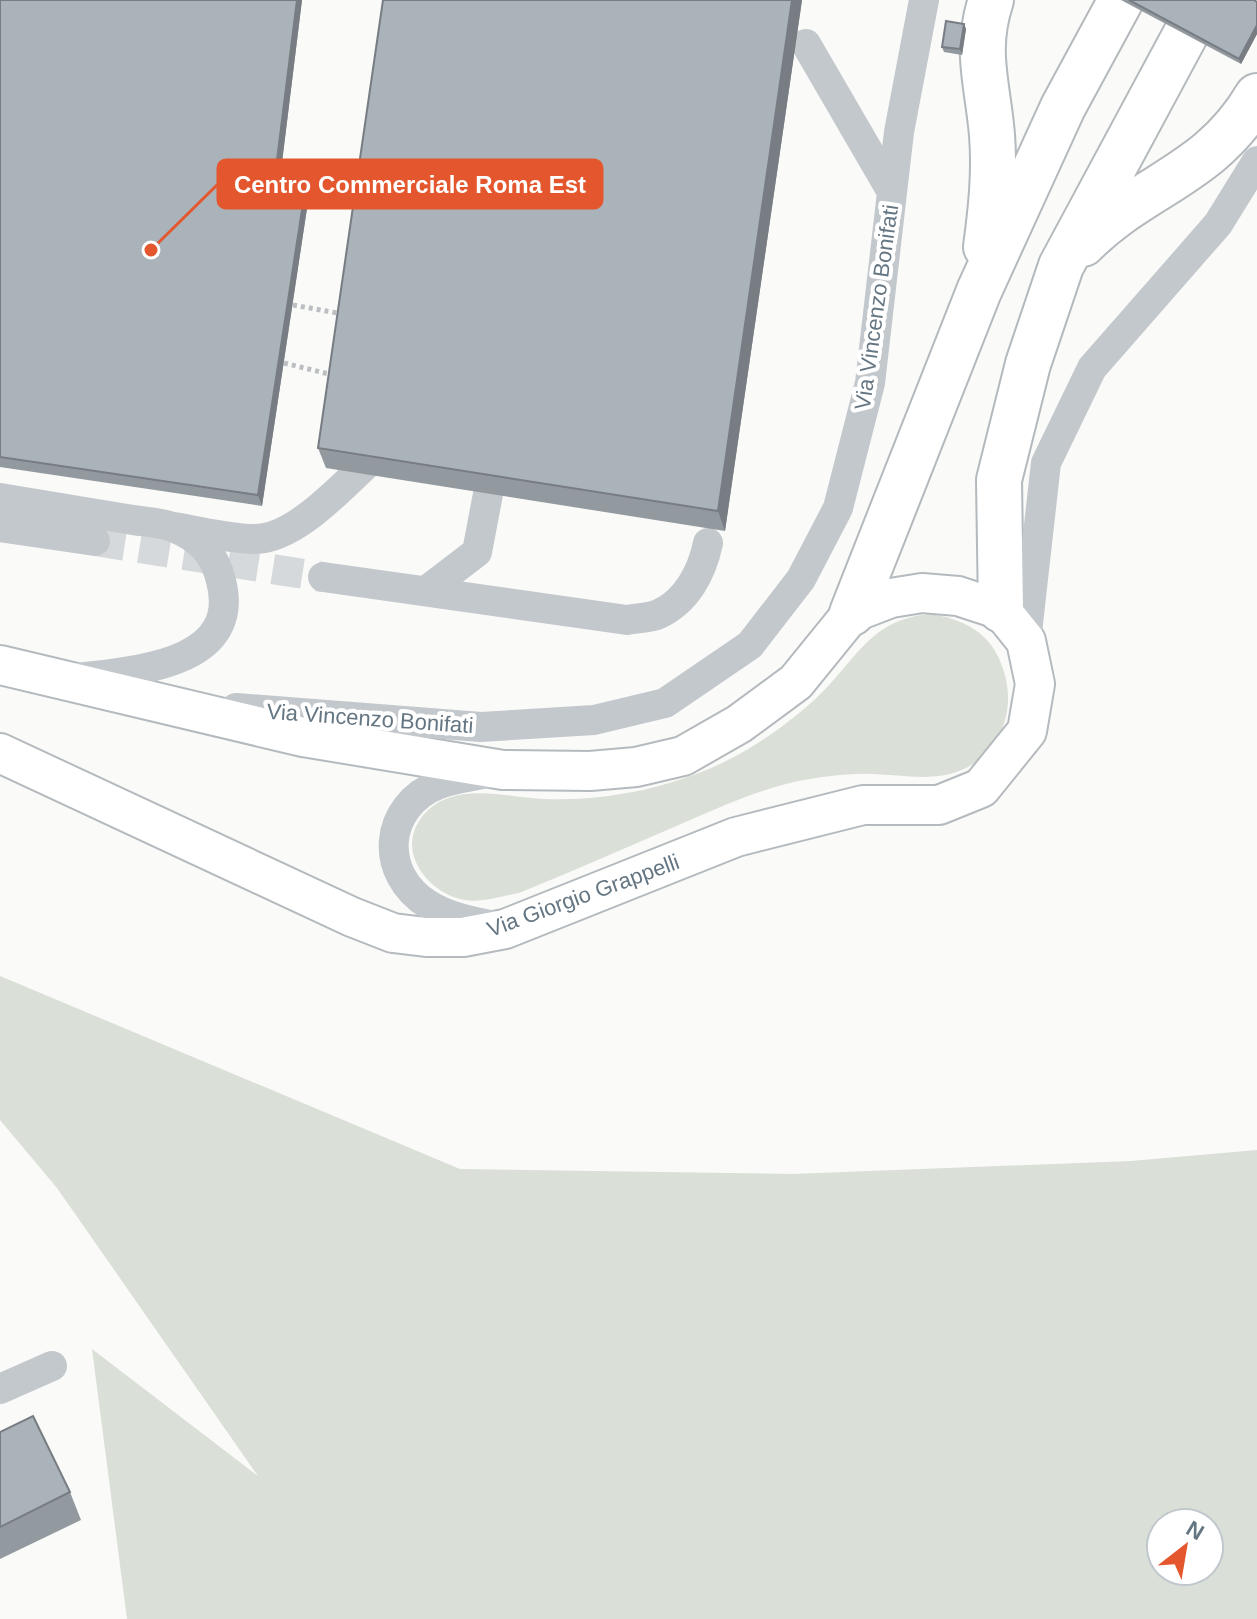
<svg xmlns="http://www.w3.org/2000/svg" width="1257" height="1619" font-family="Helvetica,sans-serif">
<rect width="100%" height="100%" fill="#fafaf8"/>
<!-- green -->
<path fill="#dadfd7" fill-rule="evenodd" d="M929,614C955,617 982,628 995,651C1017,689 1012,738 973,764C943,784 906,775 873,774C846,773 820,777 794,782C755,791 718,808 681,824C627,847 573,871 519,893C502,896 482,903 465,900C438,896 411,870 412,842C414,821 429,805 448,798C479,787 513,798 545,799C605,801 667,789 722,763C755,747 785,726 812,702C855,664 867,620 929,614Z
M0,976L460,1169L792,1174L1131,1161L1257,1150V1619H127L92,1349L258,1476L57,1188L0,1120ZM1161,1523H1209V1571H1161Z"/>
<g fill="none" stroke-linecap="round" stroke-linejoin="round">
<!-- minor-tunnel -->
<path stroke="#d5d9db" stroke-width="30" stroke-dasharray="30 15" stroke-linecap="butt" d="M95,541L323,577"/>
<!-- major casing -->
<g stroke="#b5babe" stroke-width="42">
<path id="major" d="M0,665L303,737L503,770L590,771L636,767L683,756L739,724L796,682L852,613L891,598L922,593L958,596L1001,610L1026,641L1035,684L1027,731L981,788L939,805H863L736,837L505,929L463,937H426L393,933L352,917L0,753"/>
</g>
<!-- highway casing -->
<g stroke="#b4b9bd" stroke-width="48">
<path id="highway" d="M1083,244C1142,184 1210,176 1257,96
M986,247C991,210 995,173 992,135C988,85 974,51 991,0
M1001,610L999,480L1028,364L1061,266L1204,0
M852,613L979,291L1063,107L1121,0"/>
</g>
<!-- path -->
<path stroke="#bbbfc2" stroke-width="5" stroke-dasharray="4 4" stroke-linecap="butt" d="M293,305L343,314
M284,363L333,375"/>
<!-- minor -->
<path stroke="#c3c8cc" stroke-width="30" d="M806,44L892,192
M0,498C42,505 85,512 127,519C142,522 161,522 175,528C200,538 215,555 221,581C243,665 133,671 77,678
M0,527L95,541
M174,527C200,531 228,539 255,539C296,539 343,485 372,459L391,462
M323,577L627,620C637,618 650,618 659,614C687,601 702,572 708,543
M426,591L477,552L488,494
M1026,641L1046,463L1092,368L1218,224L1257,161
M236,708L481,727L594,720L665,703L750,645L801,579L838,508L870,383L899,132L924,0
M493,772C476,776 456,778 439,784C383,806 378,874 429,905C450,918 476,922 499,927
M0,1389L52,1366"/>
<!-- major -->
<use href="#major" stroke="#fff" stroke-width="38"/>
<!-- highway -->
<use href="#highway" stroke="#fff" stroke-width="44"/>
</g>
<!-- wall -->
<path fill="#929a9f" d="M0,0H302L280,178L309,195L262,506L0,467Z
M802,0L725,531L326,468L318,448Z
M1121,0H1254L1257,2V34L1241,64Z
M964,24L966,29L962,55L944,52L942,47Z
M0,1432L70,1492L81,1520L0,1559Z"/>
<!-- shaded-wall -->
<path fill="#777d82" d="M297,0H302L279,187L275,176Z
M792,0H802L725,531L718,511Z
M964,24L966,29L962,55L960,49Z
M1257,25V34L1241,64L1239,59Z
M306,184L309,195L262,506L258,495Z"/>
<!-- building -->
<path fill="#aab3b9" stroke="#777d82" stroke-width="2" d="M0,0H297L275,176L306,184L258,495L0,457Z
M383,0H792L718,511L318,448Z
M1129,0H1254L1257,2V25L1239,59Z
M946,21L964,24L960,49L942,47Z
M33,1416L70,1492L0,1527V1432Z"/>
<g text-anchor="middle" stroke-width="8" stroke-linejoin="round" paint-order="stroke">
<!-- street labels -->
<g font-size="22" fill="#657683" stroke="#fff">
<text transform="translate(876 307) rotate(-82)" y="8">Via Vincenzo Bonifati</text>
<text transform="translate(370 718) rotate(4)" y="8">Via Vincenzo Bonifati</text>
<text transform="translate(583 895) rotate(-20)" y="8">Via Giorgio Grappelli</text>
</g>
</g>
<!-- callouts -->
<path fill="none" stroke="#e4572e" stroke-width="3" d="M151 250L218 184"/>
<circle fill="#e4572e" stroke="#fff" stroke-width="3" cx="151" cy="250" r="8"/>
<rect fill="#e4572e" stroke="#e4572e" stroke-width="3" x="218" y="160" width="384" height="48" rx="8"/>
<g font-size="24" text-anchor="middle" font-weight="bold" fill="#fff">
<text x="410" y="193">Centro Commerciale Roma Est</text>
</g>
<!-- north arrow -->
<g transform="translate(1185 1547) rotate(31)"><circle r="38" fill="#ffffff" stroke="#c1c8cd" stroke-width="2"/>
<path d="M0-6L14 30L0 20L-14 30Z" fill="#e4572e"/>
<text y="-12" font-size="22" font-weight="bold" text-anchor="middle" fill="#657683">N</text>
</g>
</svg>
